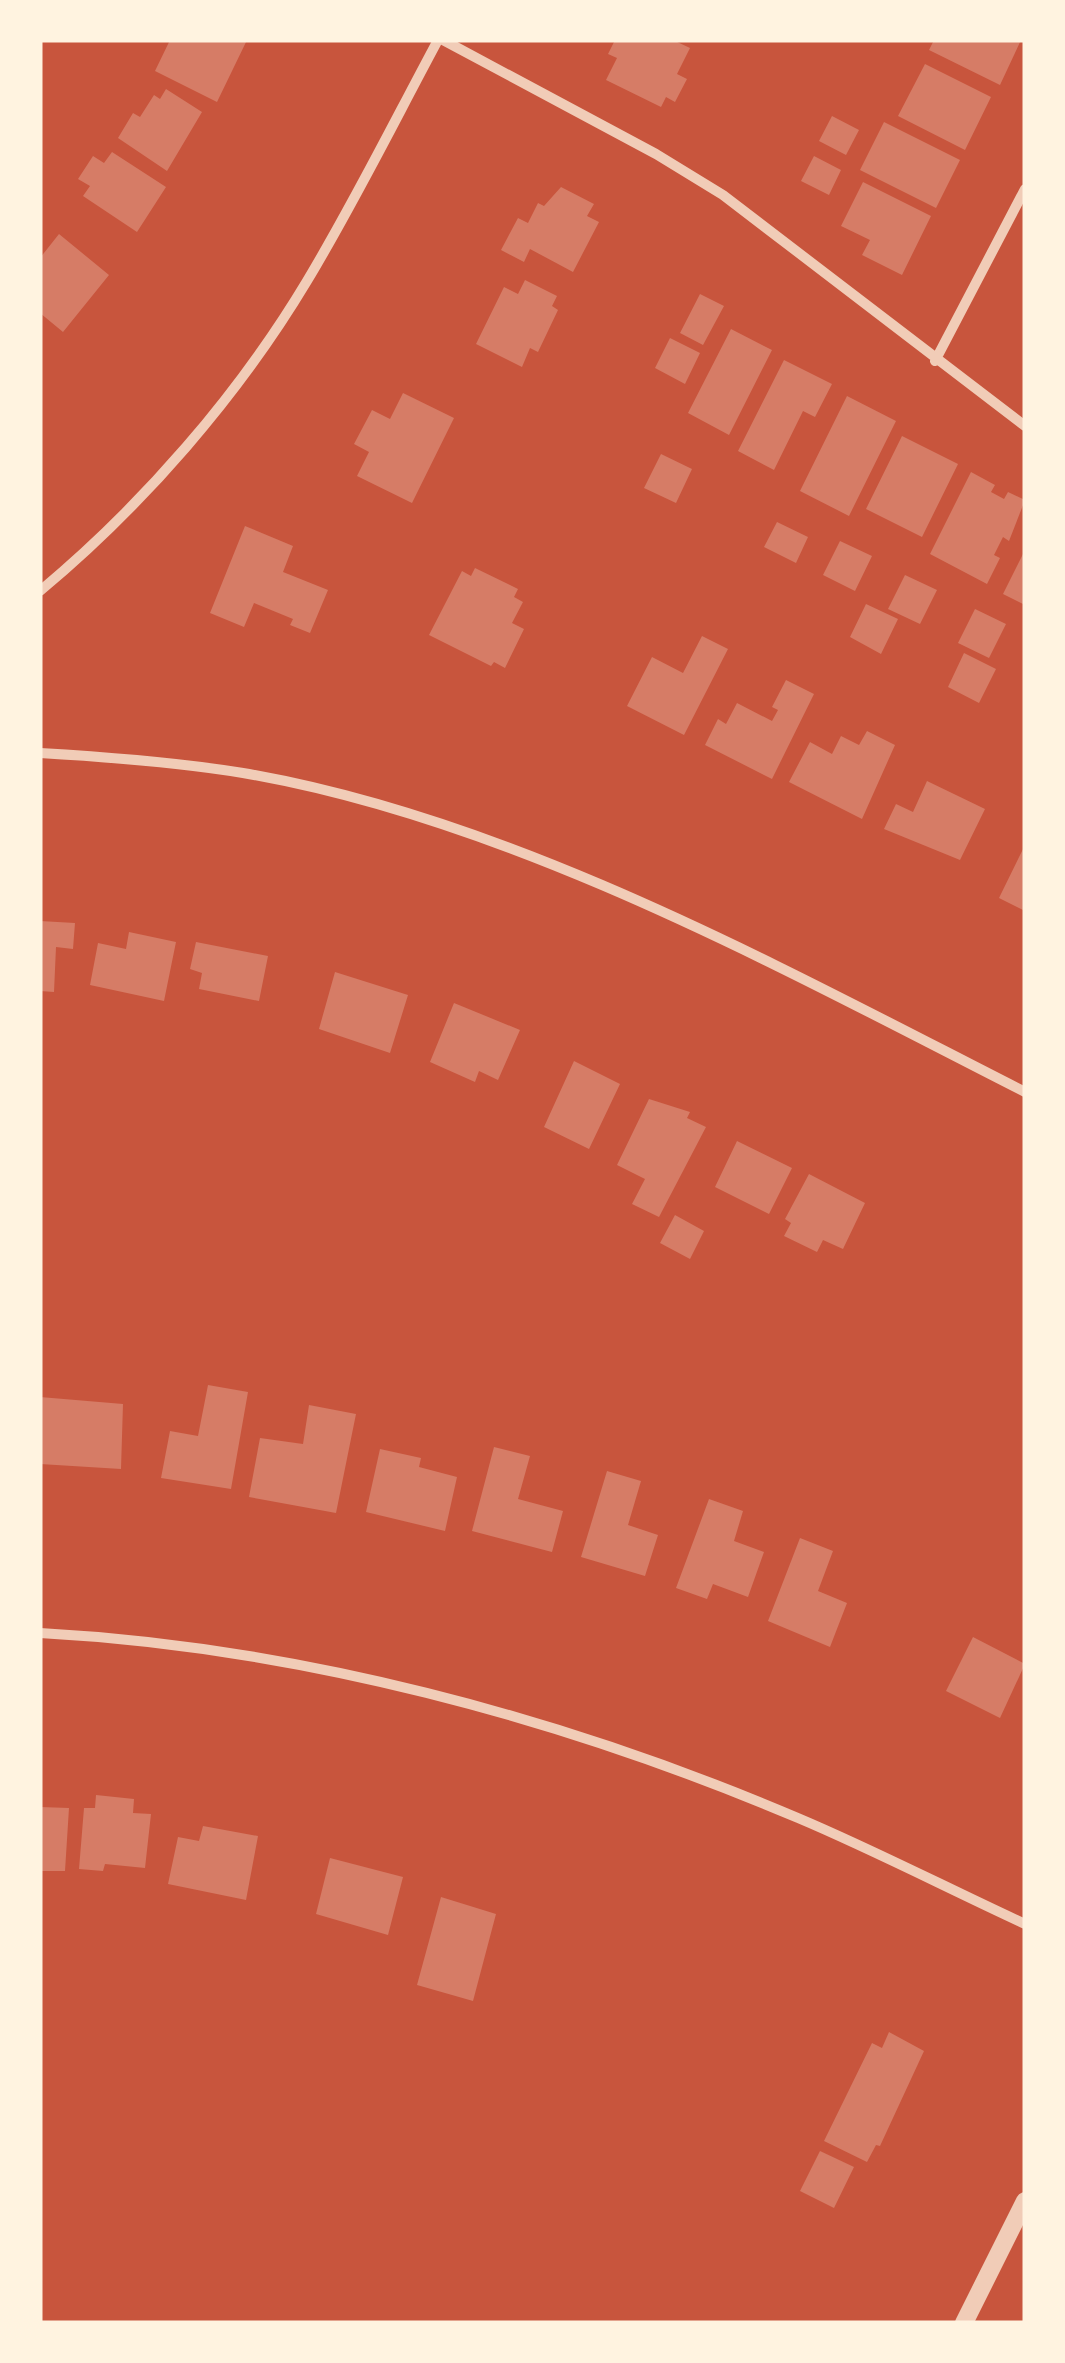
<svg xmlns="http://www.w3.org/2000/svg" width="1065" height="2363" font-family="Poppins,sans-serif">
<rect width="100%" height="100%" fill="#c8553d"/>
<!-- building -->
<path fill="#d67c66" d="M170,40H247L217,102L155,71Z
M615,40H673L690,48L677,74L687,79L675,102L666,97L661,107L606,80L617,58L608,54Z
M934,40H1021L1000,85L929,50Z
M925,64L991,97L965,150L898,116Z
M166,89L202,112L167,171L118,138L133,113L140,117L154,95L160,99Z
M832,116L859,130L846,155L819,141Z
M884,122L960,160L936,208L860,170Z
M112,152L166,187L137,232L83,196L90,186L78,179L93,156L104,163Z
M814,156L841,170L829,195L801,181Z
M863,182L931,216L902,275L862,255L870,240L841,226Z
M561,187L594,204L587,216L599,222L573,272L530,249L524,262L501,250L518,218L528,223L538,203L544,206Z
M59,234L109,275L63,332L40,313V258Z
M525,280L557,296L552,306L558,310L538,352L530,348L522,367L476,344L504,287L518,294Z
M700,294L724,306L703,345L680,333Z
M731,329L772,350L729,435L688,413Z
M670,338L700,353L685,384L655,368Z
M784,360L832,384L815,417L803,411L774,470L738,451Z
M403,393L454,418L412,503L357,476L369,452L354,444L372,410L390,419Z
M847,396L896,421L849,516L800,491Z
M902,436L958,464L922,537L866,509Z
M661,454L692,469L676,503L644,488Z
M971,472L995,485L991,492L1004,499L1008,492L1025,500L1009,541L1003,537L994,555L1000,558L987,584L930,554Z
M777,522L808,537L796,563L764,547Z
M245,526L293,546L283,572L328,590L310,633L290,625L293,619L254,603L244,627L210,613Z
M840,541L872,556L855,591L823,575Z
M1025,550V605L1003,594Z
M475,568L518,589L514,597L523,602L512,623L524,629L505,668L494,662L491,666L429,635L462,571L471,576Z
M905,575L937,590L920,624L888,609Z
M866,604L898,619L881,654L850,637Z
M975,609L1006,624L989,658L958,643Z
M702,636L728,649L684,735L627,706L652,657L683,673Z
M964,653L996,669L979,703L948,687Z
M786,680L814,694L772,779L705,745L718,719L726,724L737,703L772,721L778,710L772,707Z
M867,731L895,745L862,819L789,782L810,742L832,754L841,736L859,745Z
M927,781L985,809L960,860L884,829L896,804L913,812Z
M1025,845V911L999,898Z
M40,921L75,923L73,949L56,947L54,992L40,991Z
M129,932L176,942L164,1001L90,985L98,943L126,949Z
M196,942L268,956L259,1001L199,989L202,973L190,969Z
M335,972L408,995L390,1053L319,1029Z
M454,1003L520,1030L498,1080L479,1071L475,1082L430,1062Z
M574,1061L620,1084L589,1149L544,1127Z
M649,1099L690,1112L687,1118L706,1127L659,1217L632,1204L645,1179L617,1165Z
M737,1141L792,1168L769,1214L715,1187Z
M809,1174L865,1203L843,1249L823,1240L817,1252L784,1236L791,1223L785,1219Z
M675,1215L704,1231L690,1259L660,1243Z
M208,1385L248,1392L231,1489L161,1478L170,1431L198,1436Z
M40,1397L123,1404L121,1469L40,1464Z
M309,1405L356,1414L336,1513L249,1497L260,1438L303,1444Z
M494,1447L530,1456L518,1499L563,1511L552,1552L472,1531Z
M380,1449L421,1458L419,1467L457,1477L445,1531L366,1512Z
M607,1471L641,1481L628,1525L658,1535L645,1576L581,1557Z
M709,1499L743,1511L734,1541L764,1552L748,1597L713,1584L707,1599L676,1588Z
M800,1538L833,1551L818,1591L847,1603L830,1647L768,1621Z
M973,1637L1025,1664L1000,1718L946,1691Z
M96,1795L134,1799L133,1813L151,1814L145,1868L105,1864L103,1871L79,1869L84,1808H95Z
M40,1807L69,1808L65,1871H40Z
M203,1826L258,1836L246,1900L168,1884L178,1837L199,1841Z
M330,1858L403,1877L388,1935L316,1914Z
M441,1897L496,1914L473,2001L417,1985Z
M889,2032L924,2051L880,2146L876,2145L867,2162L824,2141L872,2043L882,2048Z
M820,2151L854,2167L834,2208L800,2191Z"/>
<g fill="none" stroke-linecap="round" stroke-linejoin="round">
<!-- minor -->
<path stroke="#f1ccb7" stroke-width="10" d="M443,40L656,154L723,195L1025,426
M935,361L1025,189
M40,591C143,505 238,396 307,281C354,203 395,120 438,40
M40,753C108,757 176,762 243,773C513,819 783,969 1025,1092
M40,1633C298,1647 560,1717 798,1818C874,1850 949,1889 1025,1924"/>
<!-- tertiary -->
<path stroke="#f1ccb7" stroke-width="18" d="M964,2323L1025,2201"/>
</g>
<!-- border -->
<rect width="1065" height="2363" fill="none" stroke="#fff3e0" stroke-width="85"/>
</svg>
